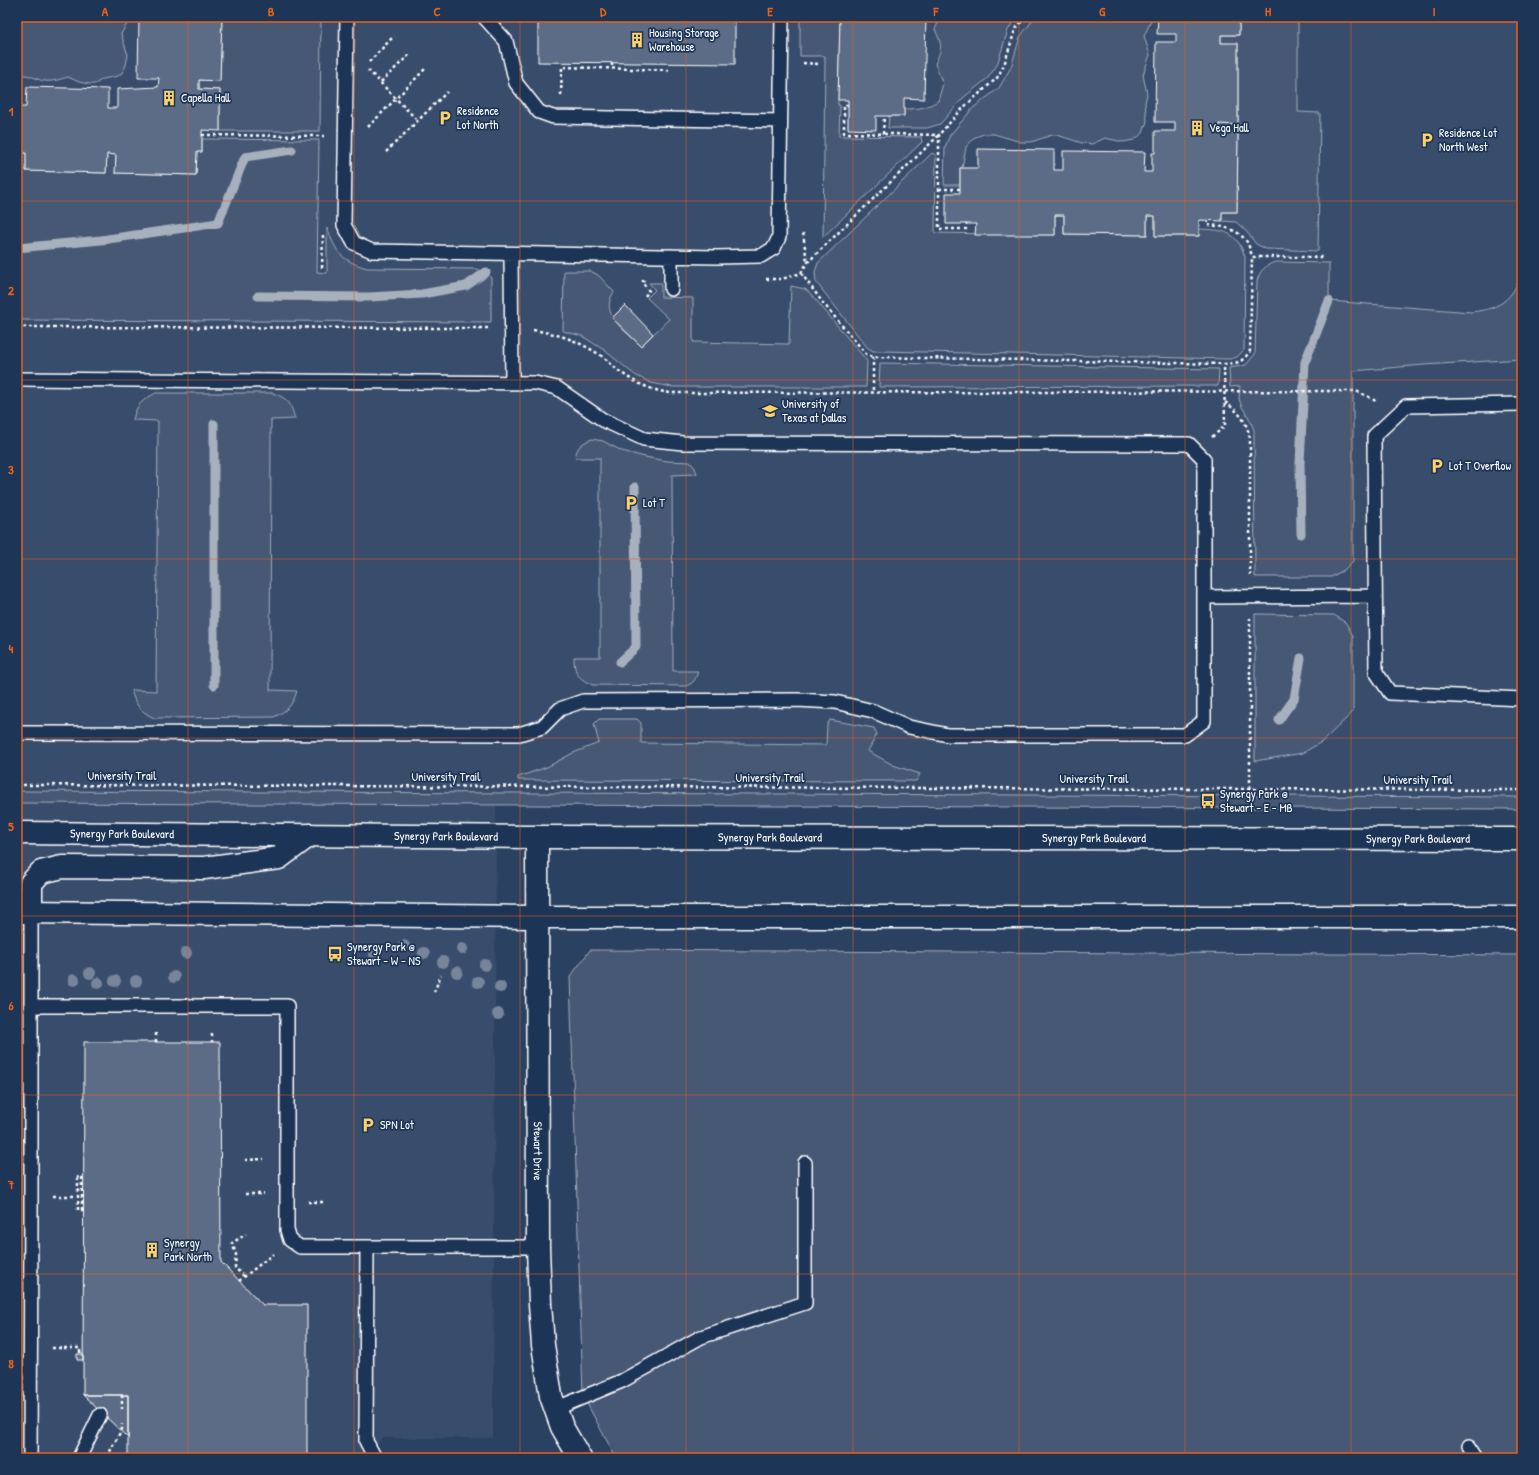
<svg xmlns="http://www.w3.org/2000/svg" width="1539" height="1475" font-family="'Patrick Hand',sans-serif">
<rect width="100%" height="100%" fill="#2a4161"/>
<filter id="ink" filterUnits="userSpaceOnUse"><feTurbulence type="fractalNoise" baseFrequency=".025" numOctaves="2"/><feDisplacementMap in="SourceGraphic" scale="8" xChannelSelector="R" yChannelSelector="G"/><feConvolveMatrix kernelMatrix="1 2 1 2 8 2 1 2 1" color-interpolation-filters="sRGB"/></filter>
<g filter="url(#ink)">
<!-- built -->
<path fill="#394e6c" d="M17,17H1522V810L496,805L493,1438H382L364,1458H17Z"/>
<!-- green -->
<path fill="#465975" stroke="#a2acba" d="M23,17H131L121,34L128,55L126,65L122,73L118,76L103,79L95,84H89L79,82L68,77C61,79 53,82 45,81C35,80 29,72 17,76V21Z
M222,17H321L320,131H220V90L199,89V80L220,81Z
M800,17H840L838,105H840L839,136L921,137L922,142L823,237L825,56H800Z
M941,17H1017L1008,30L997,65L988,78L963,98L940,124L927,128H888L889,116H904V109C918,109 926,108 938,101L943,84L935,64C943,46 942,46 935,29Z
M1035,17H1151V21L1144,36L1150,55L1143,75L1147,94L1145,103L1147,121L1143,133L1134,140L1123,142L1105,138L1092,144L1082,143L1057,135H1052L1031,142H1021L994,134H984L975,137L966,147L962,168H960V185H944L945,147L950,135L973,108L999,88L1011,67L1020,37Z
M1239,17H1298V112L1320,113L1318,251L1266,249L1256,244L1246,231L1236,222L1222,221V212H1237L1238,133H1219V124H1238V44L1221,43V35H1239Z
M202,139L319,140L317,272L327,273V228C337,253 340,260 367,268L476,269L486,272L491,278V322L17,320V153H26V171L106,173L107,154L116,155V173L196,175L197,152H202Z
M932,153L936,155L935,233L1055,235V215H1064V234L1147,235V216H1155V236H1199V229C1224,230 1237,231 1245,257L1244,350L1237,357L1230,359L881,351H873L867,347L816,282L815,272L818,263Z
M1275,262L1329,263V301L1471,312C1502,309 1517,297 1522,265V359L1424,365L1353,371V561L1344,570L1331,577H1255L1254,430L1249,418L1242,407L1239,399L1240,386L1230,387L1229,368L1246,365L1255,354L1257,281C1260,270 1265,266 1275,262Z
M564,271H590L598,275L614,292C598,314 626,331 641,346L669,319L647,298L655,290L649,283H661V297L693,298V342L789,344L791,286L805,289L810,293L867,361L866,387H672L651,383L635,375L604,350L582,336L563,331Z
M880,363L1219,369L1218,386L879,387Z
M156,393H273C290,400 290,402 295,419L271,420L270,690L297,691C292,706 288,710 274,717L154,718C139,710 136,706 131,690L156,691L158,421L133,420C136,405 142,400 156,393Z
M592,439L603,441L622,451L645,457L667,461L690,462L695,468L697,474L672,475L673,671H698C696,679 694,683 686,686L593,685C578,679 574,673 574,657H600V458H575C577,446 582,443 592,439Z
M1255,614L1334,615L1346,623L1353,636V712L1323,741L1303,753L1255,761Z
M599,719H637L641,723V743L826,745L827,725L830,720L874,728L877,734L868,751L893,765L920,774L916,781L518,780V777L547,767L573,753L599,743L594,724Z
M17,791L1522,797V809L17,803Z
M590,950L1522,955V1458H616L583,1396L570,977Z"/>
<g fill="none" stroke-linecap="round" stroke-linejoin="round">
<!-- stream -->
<path stroke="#a7b1be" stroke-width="9" d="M17,248L101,240L218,223L245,157L292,150
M258,296L369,297L422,294L466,286L486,272
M214,424V685
M1301,534L1300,463L1305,362L1329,301
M620,662L636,647L635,487
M1279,720L1294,699L1301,658"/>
</g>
<!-- building -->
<path fill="#5b6c86" stroke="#fff" d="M139,17H222L220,81L199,80V89L220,90V131L202,130V152H197L196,175L115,173L116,155L107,154L106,173L26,171V153H17V107H26L27,87L108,89V108H117V89L158,87L159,78H138Z
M538,17H735V64L538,62Z
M840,17H926L924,99L904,98V116H876V130L848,129V100H838Z
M1158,17H1239V35H1221V43H1238V125L1219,124V133H1238L1237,212H1222V221L1199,220V236H1155V216H1147V235L1064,234V215H1055V235H975L976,224H946V193H960V168H978V149L1054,150V170H1063V151L1145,152L1144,172H1152V153H1155V131H1175V122H1155L1156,42H1176V34H1157Z
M625,305L653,334L641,346L612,318Z
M84,1042H220L221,1262L263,1305H307V1458H128V1395H83Z
M77,1354H83V1360H77Z
M83,1395H128V1438Z"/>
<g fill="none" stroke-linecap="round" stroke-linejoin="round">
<!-- service casing -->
<g stroke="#fff" stroke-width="16">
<path id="service" d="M347,17L344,225L354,243L372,251L717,257L761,256L774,248L779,237L782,17
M484,17L506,41L516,83L539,112L553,117L780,121
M511,254L512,382
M671,256V289
M17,379L535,383L557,388L603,420L644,439L683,443L1189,444L1204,459V721L1185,735H948L909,727L873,711L835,702L797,700L583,701L560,709L542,727L519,734L17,733
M1522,404L1406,406L1374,436L1376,672L1390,693L1522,699
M1204,597L1375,596
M31,1006H287V1230L290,1240L300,1247H538
M367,1247L366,1441L375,1458
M555,1409L622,1381L701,1337L805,1303V1163
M1469,1446L1477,1458
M30,1458L31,1214V913
M79,1458L100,1415"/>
</g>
<!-- minor casing -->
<g stroke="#fff" stroke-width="25">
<g id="minor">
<path id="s1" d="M537,837L538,1247L540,1304L543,1345L551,1396L562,1427L580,1458"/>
</g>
</g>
<!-- tertiary casing -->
<g stroke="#fff" stroke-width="25">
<g id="tertiary">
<path id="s2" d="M17,833L537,837L1522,839"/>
<path d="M17,912L538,917H1522"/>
<path d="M31,913V883L41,872L62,867L204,868L279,858L310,835"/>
</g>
</g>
<!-- path -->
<path stroke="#fff" stroke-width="2.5" stroke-dasharray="3 3" stroke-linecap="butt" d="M369,62L394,36
M612,63V68
M803,63L819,64
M368,70L418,121
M381,82L410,54
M561,95L562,67L670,70
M848,105H844V133L939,135V229H966V224
M368,127L425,69
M883,134L884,116
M202,135L324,136
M386,152L447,92
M939,189H960
M1208,220L1207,225C1222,226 1237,228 1247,242C1249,246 1251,252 1252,257
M803,233L807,262
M322,268L323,234
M801,273L823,303L866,354L873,357L1224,364C1238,363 1242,363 1250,351L1252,257H1324
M766,279H782L801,273L807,263L935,139L964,107L997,78L1004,65L1015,30L1025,17
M645,296L649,291L642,282L646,278
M17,327L490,328
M533,330C559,334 577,340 600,355C607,359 612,366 619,371C635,383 650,390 670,393L1356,391L1373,399L1377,403
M873,357V393
M1225,402C1240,413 1246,420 1250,438V575
M1212,437L1225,426L1224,364
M17,785L1522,790
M1250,788V618
M434,992L441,975
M156,1033V1042
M212,1034V1042
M245,1160L264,1159
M245,1194H264
M53,1196H78
M308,1202H325
M82,1210V1178L78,1177V1210H83
M244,1276L235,1268L236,1254L232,1243L246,1234
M239,1281L273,1254
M52,1348H80V1354
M122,1395V1409
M107,1457L122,1429V1424"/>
<!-- service -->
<use href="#service" stroke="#1d3557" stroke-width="13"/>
<!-- minor -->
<use href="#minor" stroke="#1d3557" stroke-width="22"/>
<!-- tertiary -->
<use href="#tertiary" stroke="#1d3557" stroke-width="22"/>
</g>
<!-- trees -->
<g fill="#76859a">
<circle cx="404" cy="946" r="6"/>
<circle cx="462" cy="949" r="6"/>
<circle cx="186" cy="953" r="6"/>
<circle cx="424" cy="953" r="6"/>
<circle cx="375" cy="954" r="6"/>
<circle cx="443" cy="962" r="6"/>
<circle cx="485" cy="965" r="6"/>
<circle cx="457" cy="972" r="6"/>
<circle cx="90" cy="973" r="6"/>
<circle cx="174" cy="977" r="6"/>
<circle cx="74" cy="980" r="6"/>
<circle cx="115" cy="981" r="6"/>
<circle cx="136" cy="981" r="6"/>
<circle cx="478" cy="982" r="6"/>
<circle cx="98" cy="983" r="6"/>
<circle cx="500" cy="987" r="6"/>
<circle cx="498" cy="1014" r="6"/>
</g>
</g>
<!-- grid -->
<path fill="none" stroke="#e96118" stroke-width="1" stroke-opacity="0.55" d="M188,17V1458M354,17V1458M520,17V1458M686,17V1458M853,17V1458M1019,17V1458M1185,17V1458M1351,17V1458M17,201H1522M17,380H1522M17,559H1522M17,738H1522M17,916H1522M17,1095H1522M17,1274H1522"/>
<!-- icons -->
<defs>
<g id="building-bare" transform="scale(1.2)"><path d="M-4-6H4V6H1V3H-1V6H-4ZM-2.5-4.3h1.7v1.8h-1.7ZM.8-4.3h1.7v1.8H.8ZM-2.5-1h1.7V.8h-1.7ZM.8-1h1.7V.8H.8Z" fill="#ffd166" stroke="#1d3557" stroke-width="2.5" paint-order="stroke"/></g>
<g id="parking-bare" transform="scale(1.2)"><path d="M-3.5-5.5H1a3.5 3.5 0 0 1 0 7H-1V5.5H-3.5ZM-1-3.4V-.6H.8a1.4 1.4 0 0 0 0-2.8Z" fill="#ffd166" stroke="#1d3557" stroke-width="2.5" paint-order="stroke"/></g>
<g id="university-bare" transform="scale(1.2)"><path d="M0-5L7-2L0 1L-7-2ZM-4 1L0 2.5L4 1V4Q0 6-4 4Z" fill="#ffd166" stroke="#1d3557" stroke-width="2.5" paint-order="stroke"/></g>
<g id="bus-bare" transform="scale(1.2)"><path d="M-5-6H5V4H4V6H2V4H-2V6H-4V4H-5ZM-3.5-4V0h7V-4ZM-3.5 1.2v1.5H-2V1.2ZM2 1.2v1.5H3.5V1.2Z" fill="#ffd166" stroke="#1d3557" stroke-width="2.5" paint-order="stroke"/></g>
</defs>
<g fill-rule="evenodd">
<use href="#building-bare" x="637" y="40"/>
<use href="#building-bare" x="169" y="98"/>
<use href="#parking-bare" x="445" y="118"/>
<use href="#building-bare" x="1197" y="128"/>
<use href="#parking-bare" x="1427" y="140"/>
<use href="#university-bare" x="770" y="411"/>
<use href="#parking-bare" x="1437" y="466"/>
<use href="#parking-bare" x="631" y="503"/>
<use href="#bus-bare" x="1208" y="801"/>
<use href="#bus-bare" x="335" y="954"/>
<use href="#parking-bare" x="368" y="1125"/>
<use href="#building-bare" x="152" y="1250"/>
</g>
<g text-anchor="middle" stroke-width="3.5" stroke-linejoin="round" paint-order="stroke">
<!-- poi labels -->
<g font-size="12" fill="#fff" stroke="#1d3557" text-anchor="start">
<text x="649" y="37">Housing Storage<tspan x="649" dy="14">Warehouse</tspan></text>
<text x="181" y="102">Capella Hall</text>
<text x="457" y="115">Residence<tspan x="457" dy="14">Lot North</tspan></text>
<text x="1209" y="132">Vega Hall</text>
<text x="1439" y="137">Residence Lot<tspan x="1439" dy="14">North West</tspan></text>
<text x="782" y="408">University of<tspan x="782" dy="14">Texas at Dallas</tspan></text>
<text x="1449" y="470">Lot T Overflow</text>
<text x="643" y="507">Lot T</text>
<text x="1220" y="798">Synergy Park @<tspan x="1220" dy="14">Stewart - E - MB</tspan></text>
<text x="347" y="951">Synergy Park @<tspan x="347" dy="14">Stewart - W - NS</tspan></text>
<text x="380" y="1129">SPN Lot</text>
<text x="164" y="1247">Synergy<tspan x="164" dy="14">Park North</tspan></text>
</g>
<!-- street labels -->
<g font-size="12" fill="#fff" stroke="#1d3557">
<text x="122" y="780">University Trail</text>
<text x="446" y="781">University Trail</text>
<text x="770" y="782">University Trail</text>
<text x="1094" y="783">University Trail</text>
<text x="1418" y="784">University Trail</text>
<text dy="4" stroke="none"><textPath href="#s2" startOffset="105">Synergy Park Boulevard</textPath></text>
<text dy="4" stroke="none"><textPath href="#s2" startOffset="429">Synergy Park Boulevard</textPath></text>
<text dy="4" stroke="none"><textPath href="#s2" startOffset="753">Synergy Park Boulevard</textPath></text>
<text dy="4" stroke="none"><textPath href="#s2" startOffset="1077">Synergy Park Boulevard</textPath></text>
<text dy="4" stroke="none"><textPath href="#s2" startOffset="1401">Synergy Park Boulevard</textPath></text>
<text dy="4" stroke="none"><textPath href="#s1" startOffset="314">Stewart Drive</textPath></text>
</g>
</g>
<!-- margin -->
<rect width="1539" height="1475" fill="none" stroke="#1d3557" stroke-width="44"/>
<rect x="22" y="22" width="1495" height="1431" fill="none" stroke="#e96118" stroke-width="1.5"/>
<g font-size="13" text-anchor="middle" font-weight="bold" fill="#e96118">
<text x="105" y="16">A</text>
<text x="271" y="16">B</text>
<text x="437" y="16">C</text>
<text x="603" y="16">D</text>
<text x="770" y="16">E</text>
<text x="936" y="16">F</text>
<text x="1102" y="16">G</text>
<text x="1268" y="16">H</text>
<text x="1434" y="16">I</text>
<text x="11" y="116">1</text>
<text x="11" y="295">2</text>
<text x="11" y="474">3</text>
<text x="11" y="653">4</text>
<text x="11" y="831">5</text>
<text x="11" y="1010">6</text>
<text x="11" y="1189">7</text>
<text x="11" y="1368">8</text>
</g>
</svg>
